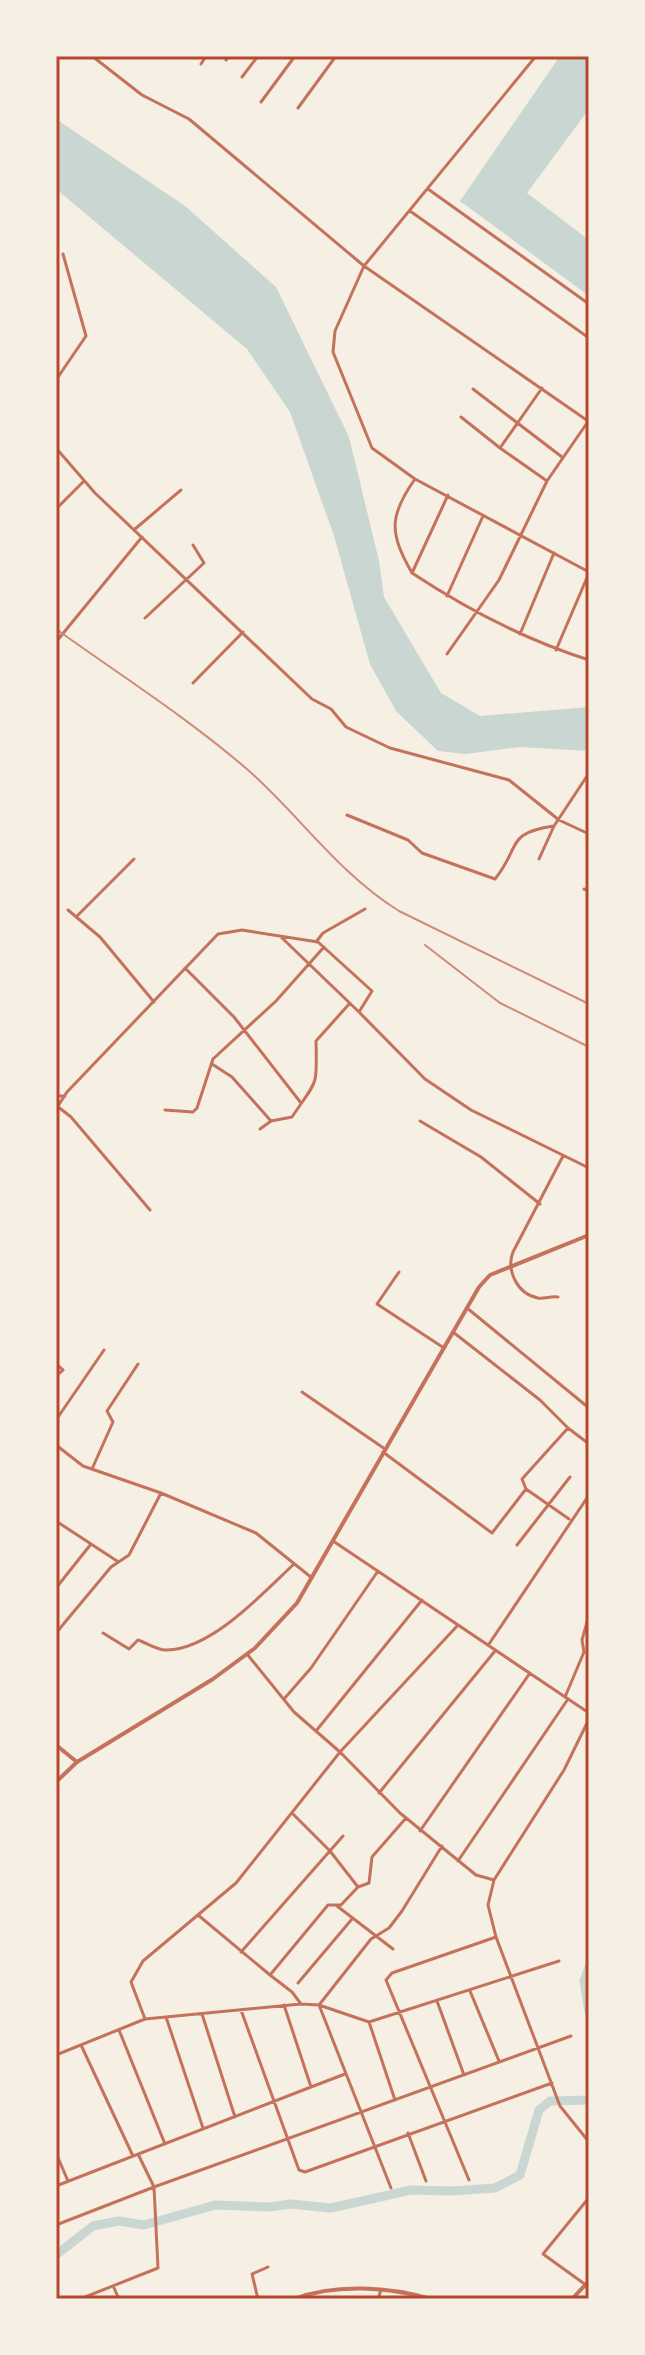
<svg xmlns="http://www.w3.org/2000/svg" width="645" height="2355" font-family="'Noto Sans',sans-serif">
<rect width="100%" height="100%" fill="#f6efe4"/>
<!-- water -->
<path fill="#c9d6d2" d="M560,56H589V109L527,193L589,240V296L460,201Z
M56,119L185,206L276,287L349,437L379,561L384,597L441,693L480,716L589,707V751L520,747L466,754L438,751L396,711L370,664L334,536L290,412L247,349L56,189Z"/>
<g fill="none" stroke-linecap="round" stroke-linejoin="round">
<!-- river -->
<path stroke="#c9d6d2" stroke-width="9" d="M589,1967L584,1981L589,2012
M56,2255L93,2226L119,2221L144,2225L215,2205L269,2207L290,2204L331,2208L411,2190L452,2191L495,2188L520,2175L539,2110L550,2101L589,2100"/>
<!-- minor -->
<path stroke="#c5725c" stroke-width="3" d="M92,56L142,95L189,119L364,266L588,421
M536,56L364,266L335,331L333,352L372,448L415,479L589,572
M226,60L229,56
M201,64L206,56
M242,77L258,56
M261,102L295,56
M298,108L336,56
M428,189L589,304
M410,211L589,338
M56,380L86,336L63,254
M542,388L500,448L547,481
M473,389L562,457
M461,417L500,448
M56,448L95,493L312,699L331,709L346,727L390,748L509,780L559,820L589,834
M448,495L412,573C468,610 526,640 589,660
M56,509L84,481
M135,529L181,490
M412,573C390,534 388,517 415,479
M447,596L483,516
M145,618L204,563L193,545
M520,634L554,553
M56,642L142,537
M556,650L589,573
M447,654L499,580L547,481L587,423
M193,683L243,632
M347,815L408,840L422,853L495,879C521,847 505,833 554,826L589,773
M539,859L554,826
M584,889L589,891
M68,910L100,937L154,1002
M77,916L134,859
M281,937L359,1012
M316,942L323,933L365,909
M185,968L234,1017L301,1103
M212,1064L232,1077L271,1121
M56,1096H65
M57,1106L71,1117L150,1210
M56,1109L67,1092L218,934L242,930L318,942L372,991L359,1012L425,1079L471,1110L589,1168
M165,1110L193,1112L197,1108L213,1059L276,1001L324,947
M420,1121L481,1157L540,1204
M260,1129L271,1121L292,1117C318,1078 317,1089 316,1041L350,1003
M399,1272L377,1304L444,1348
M558,1297C550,1296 545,1299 538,1298C517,1294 506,1270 513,1252L563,1156
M467,1308L589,1408
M56,1364L63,1370L56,1376
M302,1392L385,1449
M56,1420L104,1350
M568,1428L589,1444
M56,1445L83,1466L161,1493L256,1533L312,1578
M383,1452L492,1533L526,1489L522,1479L568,1428L540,1400L453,1332
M92,1469L113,1422L107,1411L138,1364
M526,1489L569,1519
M56,1521L117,1561
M333,1541L589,1713
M517,1545L570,1477
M56,1588L91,1544
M458,1625L340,1752L236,1883L143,1961L131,1982L145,2019L301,2004L319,2005L369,2022L559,1961
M56,1633L111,1567L129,1555L161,1493
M103,1633L129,1649L138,1640C147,1643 158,1651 167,1650C212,1649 263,1593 294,1564
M489,1644L589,1495
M247,1654L294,1712L340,1752L400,1813L476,1875L494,1880
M565,1697L584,1652L582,1640L589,1615
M284,1699L311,1668L378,1571
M589,1719L564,1770L494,1880L488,1905L496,1937L560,2106L589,2142
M316,1731L422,1600
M379,1793L495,1651
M292,1813L330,1851L358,1887
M420,1831L530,1673
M458,1861L568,1699
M337,1906L393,1949
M198,1915L270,1975L328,1905H341L358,1887L369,1883L372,1857L406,1818
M241,1952L343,1836
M270,1975L292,1992L301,2004
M298,1983L352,1919
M470,1991L499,2061
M437,2001L464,2075
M241,2010L299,2170L305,2172L552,2083
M202,2014L235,2117
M166,2017L203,2128
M369,2022L395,2100
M119,2030L165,2144
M81,2045L133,2156
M56,2055L145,2019
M311,2087L345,2074
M408,2133L426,2181
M56,2153L68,2181
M469,2180L386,1980L392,1973L496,1937
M56,2186L311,2087L284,2005
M391,2188L319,2005L371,1939L389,1928L402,1911L442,1846
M56,2225L154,2187L138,2154
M586,2285L543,2254L587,2200
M114,2288L119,2299
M80,2299L158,2268L154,2187L571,2036
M258,2299L252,2274L268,2267
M378,2299L381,2290"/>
<!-- tertiary -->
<path stroke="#c5725c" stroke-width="4" d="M56,1745L77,1762
M56,1782L77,1762L213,1679L255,1648L297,1603L479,1287L490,1275L589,1235
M294,2299C336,2283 390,2287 431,2299
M572,2299L589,2281"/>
<!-- rail -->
<path stroke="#cf8b77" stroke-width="2" d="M56,629C120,675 188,718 248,770C300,816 339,874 399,911L589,1004
M425,945L500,1003L589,1047"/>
</g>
<!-- border -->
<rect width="645" height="2355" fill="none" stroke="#f6efe4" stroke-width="116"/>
<rect x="58" y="58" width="529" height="2239" fill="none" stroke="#b5482f" stroke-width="3"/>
</svg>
